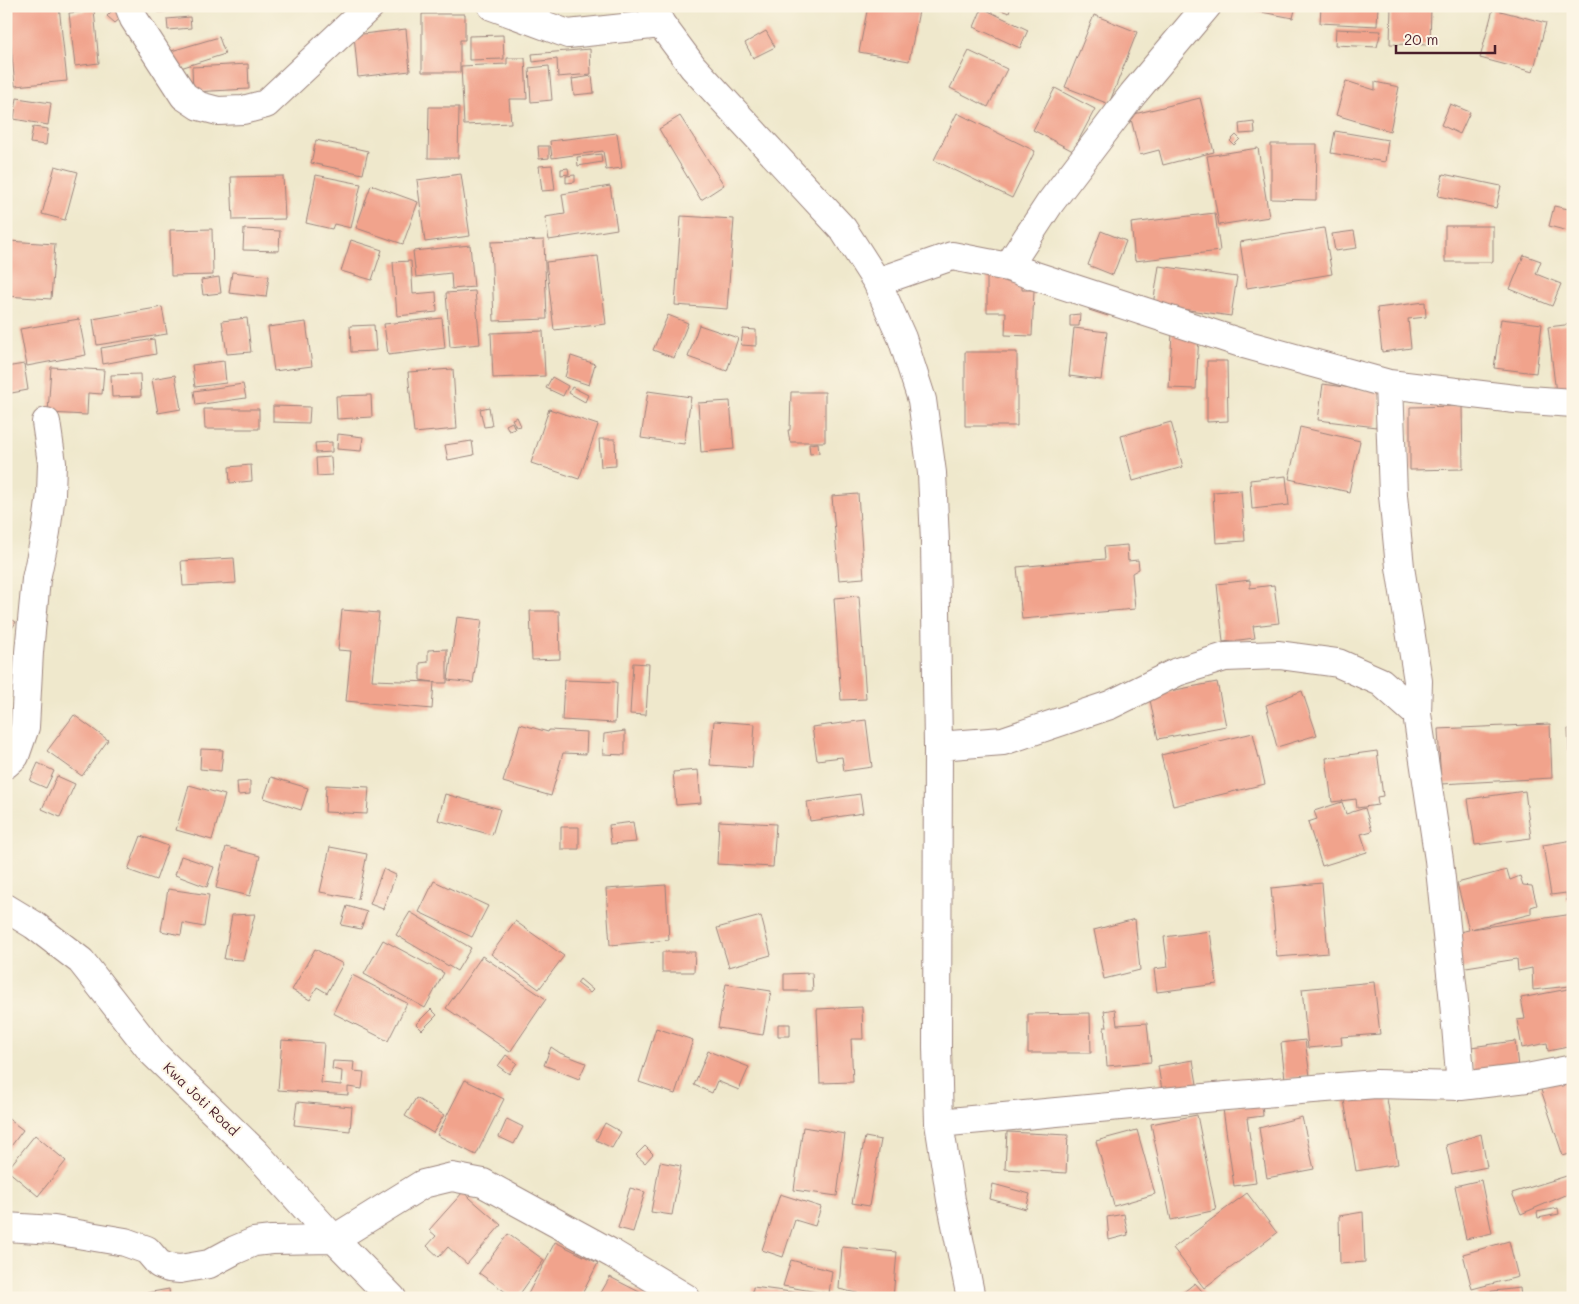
<svg xmlns="http://www.w3.org/2000/svg" width="1579" height="1304" font-family="Mali,sans-serif">
<rect width="100%" height="100%" fill="#fcf5e5"/>
<filter id="ink" filterUnits="userSpaceOnUse"><feTurbulence type="fractalNoise" baseFrequency=".02" numOctaves="2"/><feDisplacementMap in="SourceGraphic" scale="10" xChannelSelector="R" yChannelSelector="G"/><feConvolveMatrix kernelMatrix="1 2 1 2 8 2 1 2 1" color-interpolation-filters="sRGB"/></filter>
<filter id="wash" filterUnits="userSpaceOnUse"><feTurbulence type="fractalNoise" baseFrequency=".0096" numOctaves="4" result="noise"/><feDisplacementMap in="SourceGraphic" scale="20" xChannelSelector="R" yChannelSelector="G"/><feGaussianBlur stdDeviation="1.12" result="paint"/><feColorMatrix in="noise" values="0 0 0 0 0 0 0 0 0 0 0 0 0 0 0 0 0 1.4 0 .05"/><feComposite in="paint" operator="in"/></filter>
<g filter="url(#wash)">
<rect width="100%" height="100%" fill="#efe8cc"/>
<g id="blocks">
<!-- building -->
<path fill="#f1a38c" d="M18,6H59L67,81L15,86L7,7Z
M117,6L128,12L115,23L107,16Z
M158,6H178V11L158,12Z
M868,6H893L919,11L909,61L859,52Z
M990,6H1011L1009,13Z
M1257,6H1296L1293,18L1256,11Z
M1321,6H1378L1377,26L1320,23Z
M1391,6H1431L1430,45L1390,44Z
M982,8L1028,30L1020,48L974,27Z
M1493,9L1546,23L1533,72L1480,58Z
M94,10L99,63L75,66L69,13Z
M422,14H465V40H460V72H422Z
M1094,15L1137,32L1109,104L1065,87Z
M190,17L191,28L168,30L167,19Z
M406,29L410,71L358,77L354,35Z
M1336,29L1381,31L1377,47L1335,45Z
M766,31L775,47L753,58L745,43Z
M503,35L504,59L469,60V36Z
M219,37L225,54L174,70L168,52Z
M590,49L591,74L558,77L557,59L533,62L532,54Z
M969,51L1007,69L988,107L950,88Z
M507,58H525L527,99H509L511,123L464,125L461,66L507,64Z
M248,64L249,89L193,92L192,67Z
M549,66L552,100L531,102L529,68Z
M592,76L594,93L574,95L572,79Z
M1346,81L1375,90V82L1399,87L1390,131L1336,115Z
M1055,88L1095,109L1073,151L1033,130Z
M17,98L51,103L48,125L14,119Z
M1200,98L1214,152L1163,165L1159,150L1140,155L1130,115Z
M1450,104L1470,112L1460,134L1441,125Z
M429,107H459L458,158H428Z
M957,113L1035,151L1012,198L934,160Z
M680,116L724,185L701,200L659,129Z
M1254,122L1255,133L1240,134L1239,124Z
M33,127L48,129L46,145L30,143Z
M1335,131L1388,140L1385,162L1331,153Z
M617,133L622,168L606,170L603,151L552,158L550,141Z
M1236,135L1240,139L1234,145L1230,141Z
M316,140L368,151L363,174L311,163Z
M1271,144H1317L1316,200L1271,199Z
M538,146H549V158L539,159Z
M1258,148L1269,217L1219,225L1207,156Z
M601,154L602,162L578,166L577,157Z
M552,165L555,190L542,191L539,166Z
M55,166L78,172L65,220L42,214Z
M568,168L569,174L561,175V169Z
M461,174L470,236L425,242L417,180Z
M1443,174L1501,186L1496,208L1438,196Z
M316,175L361,184L351,228L334,224L332,229L306,223Z
M575,175V182L566,183V176Z
M283,176L285,219L233,220L231,177Z
M371,185L418,202L403,244L356,228Z
M610,186L617,229L549,240L545,217L565,214L562,194Z
M1554,206L1573,210L1568,231L1549,226Z
M1215,213L1220,251L1135,261L1131,223Z
M10,215L11,236H6V216Z
M681,216L734,219L727,309L675,305Z
M1445,226H1493V262H1445Z
M1324,228L1332,274L1247,288L1240,242Z
M212,229L213,275L171,276L170,230Z
M244,229L280,231L279,251L243,250Z
M1101,231L1126,241L1113,275L1088,265Z
M1354,231L1357,248L1335,251L1332,234Z
M351,240L382,250L372,280L341,271Z
M544,240L547,319L494,321L491,242Z
M8,241L55,244L51,299L6,296Z
M470,245L474,287L452,289L451,273L416,277L413,251Z
M1524,255L1541,261L1536,274L1561,284L1552,306L1510,289Z
M598,256L606,324L554,330L546,262Z
M411,261L413,294L436,292L437,312L397,316L393,262Z
M1159,266L1237,277L1231,316L1153,305Z
M232,272L269,276L266,297L229,293Z
M987,276L1022,277V290H1034L1032,336L1005,335L1006,312H987Z
M219,277L221,293L203,295L201,280Z
M475,291L480,344L450,347L446,293Z
M1092,302L1111,308L1108,316L1089,310Z
M1425,302L1426,317L1408,319L1411,348L1382,352L1377,308Z
M162,307L167,334L97,345L93,319Z
M1080,314L1079,326H1070V315Z
M668,315L688,323L674,358L653,350Z
M247,318L251,352L227,354L222,321Z
M442,318L445,348L388,355L384,324Z
M79,319L86,355L27,366L20,329Z
M1501,319L1542,324L1536,373L1494,368Z
M306,322L312,366L274,371L268,327Z
M1573,324V391L1556,393L1548,327Z
M374,325L376,351L351,352L350,326Z
M699,325L738,338L727,371L688,357Z
M1074,328L1107,332L1101,380L1069,376Z
M743,329L756,330V346L741,345Z
M543,331L545,376L493,378L491,333Z
M1172,332L1199,334L1196,389L1169,388Z
M154,339L156,354L103,364L101,348Z
M965,352H1017V426H965Z
M571,356L595,364L589,385L565,377Z
M224,361L226,383L195,387L192,365Z
M1207,361H1227L1228,421L1207,422Z
M24,364L28,390L6,394V367Z
M51,367L104,370L102,394L88,393L87,415L48,413Z
M453,369L457,429L414,433L408,372Z
M140,374L141,396L112,397L111,375Z
M175,375L181,409L158,413L152,379Z
M552,377L568,386L563,396L546,388Z
M243,384L246,398L196,405L194,391Z
M1323,384L1381,392L1376,427L1318,420Z
M572,387L588,395L585,402L569,393Z
M648,391L691,397L684,444L641,438Z
M791,392H825V442H790L788,430H790Z
M371,395L372,417L337,419L336,396Z
M730,401L734,449L701,452L698,403Z
M273,406L310,407L309,423L273,422Z
M1462,406L1463,469L1410,470V407Z
M489,407L492,426L484,427L480,409Z
M204,409H259V429H205Z
M549,409L598,425L579,479L531,463Z
M517,417L521,426L516,427L512,419Z
M512,422L515,429L509,431L506,425Z
M1171,422L1183,467L1133,481L1121,436Z
M1300,427L1360,441L1349,492L1289,479Z
M338,434L363,437L361,451L337,449Z
M599,439H615L616,466L601,467Z
M472,441L474,455L448,460L445,445Z
M332,442V452L316,453L315,443Z
M818,443L819,453L810,454L809,444Z
M331,457L332,475L317,476L316,458Z
M251,465L252,481L230,483L229,467Z
M1286,476L1289,505L1252,509L1250,480Z
M1241,490L1245,541L1216,543L1213,492Z
M858,494L864,578L839,580L832,496Z
M1127,545L1128,561L1138,560L1139,569L1132,573L1135,609L1022,619L1017,567L1105,559L1104,547Z
M234,558L236,583L183,586L181,561Z
M1250,580V588L1274,585L1279,623L1253,626L1255,638L1223,642L1217,584Z
M859,596L866,699L841,700L834,598Z
M342,610L379,613L372,680L433,682L420,680V663L428,662V650L447,649V683H435L434,682L432,709L346,701L351,651L338,650Z
M530,611H559L560,659L532,660Z
M6,616L16,622L6,638Z
M457,617L482,620L473,683L448,680Z
M633,663L649,664L646,715L630,714Z
M564,680L617,682L615,723L562,720Z
M1217,682L1226,726L1158,739L1149,695Z
M1302,691L1317,735L1277,747L1266,705Z
M74,715L108,740L82,776L47,751Z
M866,720L872,767L844,771L842,757L817,760L812,727Z
M714,721L755,724L752,768L710,765Z
M520,724L548,732L549,730L587,732L586,754L563,753L551,796L503,782Z
M1550,724L1552,778L1441,784L1438,729Z
M1568,729H1573V752H1569Z
M625,731V755L603,754L604,734Z
M1253,733L1265,784L1173,806L1161,755Z
M201,749L223,750L221,771L200,769Z
M1377,751L1383,796L1377,797L1378,805L1357,808L1356,799L1332,802L1326,758Z
M38,763L54,771L46,788L30,781Z
M698,770L701,803L676,805L673,772Z
M57,776L75,784L60,817L42,809Z
M271,777L308,788L301,810L264,798Z
M250,781V794L238,795L237,782Z
M189,785L225,795L212,840L176,830Z
M326,785L369,787L367,814L325,812Z
M1525,791L1531,838L1475,845L1468,799Z
M445,794L500,809L492,835L438,820Z
M860,794L863,813L810,821L807,802Z
M1342,802L1346,814L1365,808L1372,831L1361,834L1367,852L1322,866L1308,822L1317,819L1314,811Z
M719,821L776,824L773,867L717,864Z
M633,822L636,842L611,844L609,825Z
M561,827H579V849H561Z
M141,836L168,846L156,880L128,870Z
M1573,840V900L1567,901L1566,893L1551,895L1543,845Z
M226,847L260,856L250,896L216,888Z
M330,847L367,854L358,899L320,892Z
M181,856L214,867L207,887L175,875Z
M383,869L396,875L383,909L370,904Z
M1507,870L1510,880L1520,876L1523,885L1532,886L1537,905L1531,907V914L1471,929L1573,914V982L1570,986L1533,990L1532,968L1518,971L1517,959L1460,968L1454,933L1469,930L1457,883Z
M434,881L488,906L472,937L419,912Z
M1322,883L1328,953L1277,957L1271,888Z
M666,885L669,940L610,945L606,889Z
M168,889L209,895L204,927L183,923L181,935L161,931Z
M347,906L367,912L361,929L341,925Z
M410,912L471,948L457,971L396,935Z
M255,914L243,960L224,959L232,915Z
M761,916L771,955L729,967L717,928Z
M1135,919L1140,970L1104,979L1094,930Z
M515,921L564,956L539,989L491,954Z
M1210,931L1217,984L1157,992L1154,969L1168,967L1164,937Z
M383,940L444,973L425,1008L364,974Z
M315,949L343,964L327,993L317,987L310,1000L292,990Z
M662,952H695L694,972H662Z
M482,956L546,999L510,1052L446,1008Z
M812,973L813,991H784V974Z
M352,975L407,1003L388,1041L333,1013Z
M580,979L593,990L590,993L577,983Z
M1374,982L1380,1034L1341,1037L1342,1045L1308,1048L1302,989Z
M726,984L771,991L763,1035L718,1028Z
M1573,988V1046L1548,1051L1547,1043L1522,1048L1517,1020L1525,1019L1521,998Z
M862,1007L863,1039H851L853,1082L820,1083L817,1009Z
M431,1009L437,1015L422,1030L416,1024Z
M1115,1009L1117,1025L1147,1023L1151,1062L1107,1066L1104,1027H1107L1104,1011Z
M1090,1013L1091,1053H1028V1014Z
M778,1024H790V1036H778Z
M656,1028L693,1040L675,1094L639,1082Z
M282,1040L324,1043L321,1083L341,1085L342,1071L332,1069L333,1061L354,1062L353,1071L364,1072L362,1089L348,1087V1095L278,1090Z
M1305,1040L1310,1076L1285,1079L1281,1043Z
M1515,1041L1518,1067L1474,1073L1471,1047Z
M551,1047L560,1053L586,1063L579,1079L544,1065Z
M708,1051L749,1067L739,1090L717,1081L712,1093L694,1085Z
M506,1055L517,1063L509,1074L498,1066Z
M1193,1060L1197,1084L1162,1090L1158,1066Z
M1565,1079L1573,1102V1153L1563,1156L1540,1087Z
M465,1080L504,1099L476,1155L437,1135Z
M1386,1093L1398,1164L1356,1171L1344,1100Z
M416,1098L444,1115L433,1133L405,1116Z
M297,1102L352,1107L350,1131L294,1125Z
M1262,1103L1263,1116L1247,1118L1256,1183L1234,1186L1223,1109Z
M1197,1115L1216,1210L1171,1220L1151,1124Z
M6,1117L23,1130L6,1153Z
M1302,1117L1314,1169L1267,1178L1259,1128Z
M507,1119L523,1127L514,1144L499,1137Z
M605,1123L621,1132L612,1148L596,1140Z
M803,1127L845,1134L837,1196L794,1190Z
M1137,1130L1155,1194L1114,1206L1096,1141Z
M1007,1132L1068,1135L1066,1173L1005,1169Z
M1481,1134L1487,1167L1452,1174L1446,1145Z
M35,1135L66,1161L38,1196L7,1170Z
M865,1137L881,1140L869,1206L852,1203Z
M645,1146L653,1154L645,1163L636,1155Z
M660,1162L681,1166L672,1215L651,1212Z
M1573,1174V1192L1521,1214L1512,1193Z
M1481,1180L1492,1233L1466,1239L1455,1186Z
M993,1184L1030,1194L1026,1209L990,1199Z
M630,1188L645,1192L633,1232L618,1228Z
M463,1192L501,1225L467,1264L448,1247L439,1257L427,1246L436,1236L429,1230Z
M1247,1193L1277,1233L1204,1288L1173,1248Z
M780,1194L821,1207L815,1226L795,1220L783,1257L762,1250Z
M1558,1208L1559,1214L1538,1218L1537,1212Z
M1363,1212L1365,1262L1340,1264L1339,1216Z
M1124,1214L1128,1235L1109,1240L1107,1217Z
M508,1234L544,1260L517,1298H514L479,1273Z
M1509,1241L1518,1277L1472,1289L1463,1254Z
M555,1242L598,1263L580,1298H531L527,1296Z
M842,1247L897,1252L893,1298H878L839,1289Z
M791,1260L832,1271L829,1294L783,1286Z
M610,1277L651,1298H598Z
M1195,1283L1208,1298H1182L1180,1295Z
M753,1287L822,1296V1298H752Z
M1520,1288L1521,1298H1478L1477,1293Z
M169,1289L170,1298H129V1296Z"/>
</g>
</g>
<g filter="url(#ink)">
<use href="#blocks" fill-opacity="0" stroke="#9c847c" stroke-width="1"/>
<g fill="none" stroke-linecap="round" stroke-linejoin="round">
<!-- minor casing -->
<g stroke="#9c847c" stroke-width="30">
<path id="minor" d="M129,6L134,19L184,96L199,106L218,111L243,110L266,104L370,6
M492,6L568,34L661,24
M652,6L661,24L693,67L843,229L877,282L902,338L922,400L932,473L935,542L938,746L937,1047L939,1123L951,1200L971,1298
M1008,267L1050,203L1133,94L1207,6
M877,282L952,256L1008,267L1244,344L1389,384L1515,399L1573,403
M1389,384L1393,495L1400,567L1418,681L1417,714
M938,746L1003,741L1110,705L1177,672L1225,657L1279,655L1338,663L1381,682L1417,714L1439,860L1454,1002L1461,1086
M6,764L15,756L25,727L29,652L36,579L46,532L51,494L52,463L46,422
M6,908L34,925L81,961L153,1053L255,1152L334,1239L392,1298
M939,1123L1226,1096L1376,1084L1461,1086L1527,1078L1573,1069
M6,1227L54,1230L125,1242L147,1250L159,1264L169,1268L180,1269L209,1264L235,1250L254,1242L272,1240L334,1239L423,1184L452,1177L483,1183L613,1254L686,1298"/>
</g>
<!-- minor -->
<use href="#minor" stroke="#fff" stroke-width="28"/>
</g>
</g>
<g text-anchor="middle" stroke-width="4.5" stroke-linejoin="round" paint-order="stroke">
<!-- street labels -->
<g font-size="14" fill="#4a1f2b" stroke="#fcf5e5">
<text transform="translate(201 1099) rotate(44)" y="5">Kwa Joti Road</text>
</g>
</g>
<!-- margin -->
<rect width="1579" height="1304" fill="none" stroke="#fcf5e5" stroke-width="25"/>
<!-- scale -->
<path d="M1396 45v8h99v-8" fill="none" stroke="#4a1f2b" stroke-width="2.5"/>
<text x="1404" y="45" font-size="15" fill="#4a1f2b" stroke="#fcf5e5" stroke-width="4" paint-order="stroke">20 m</text>
</svg>
